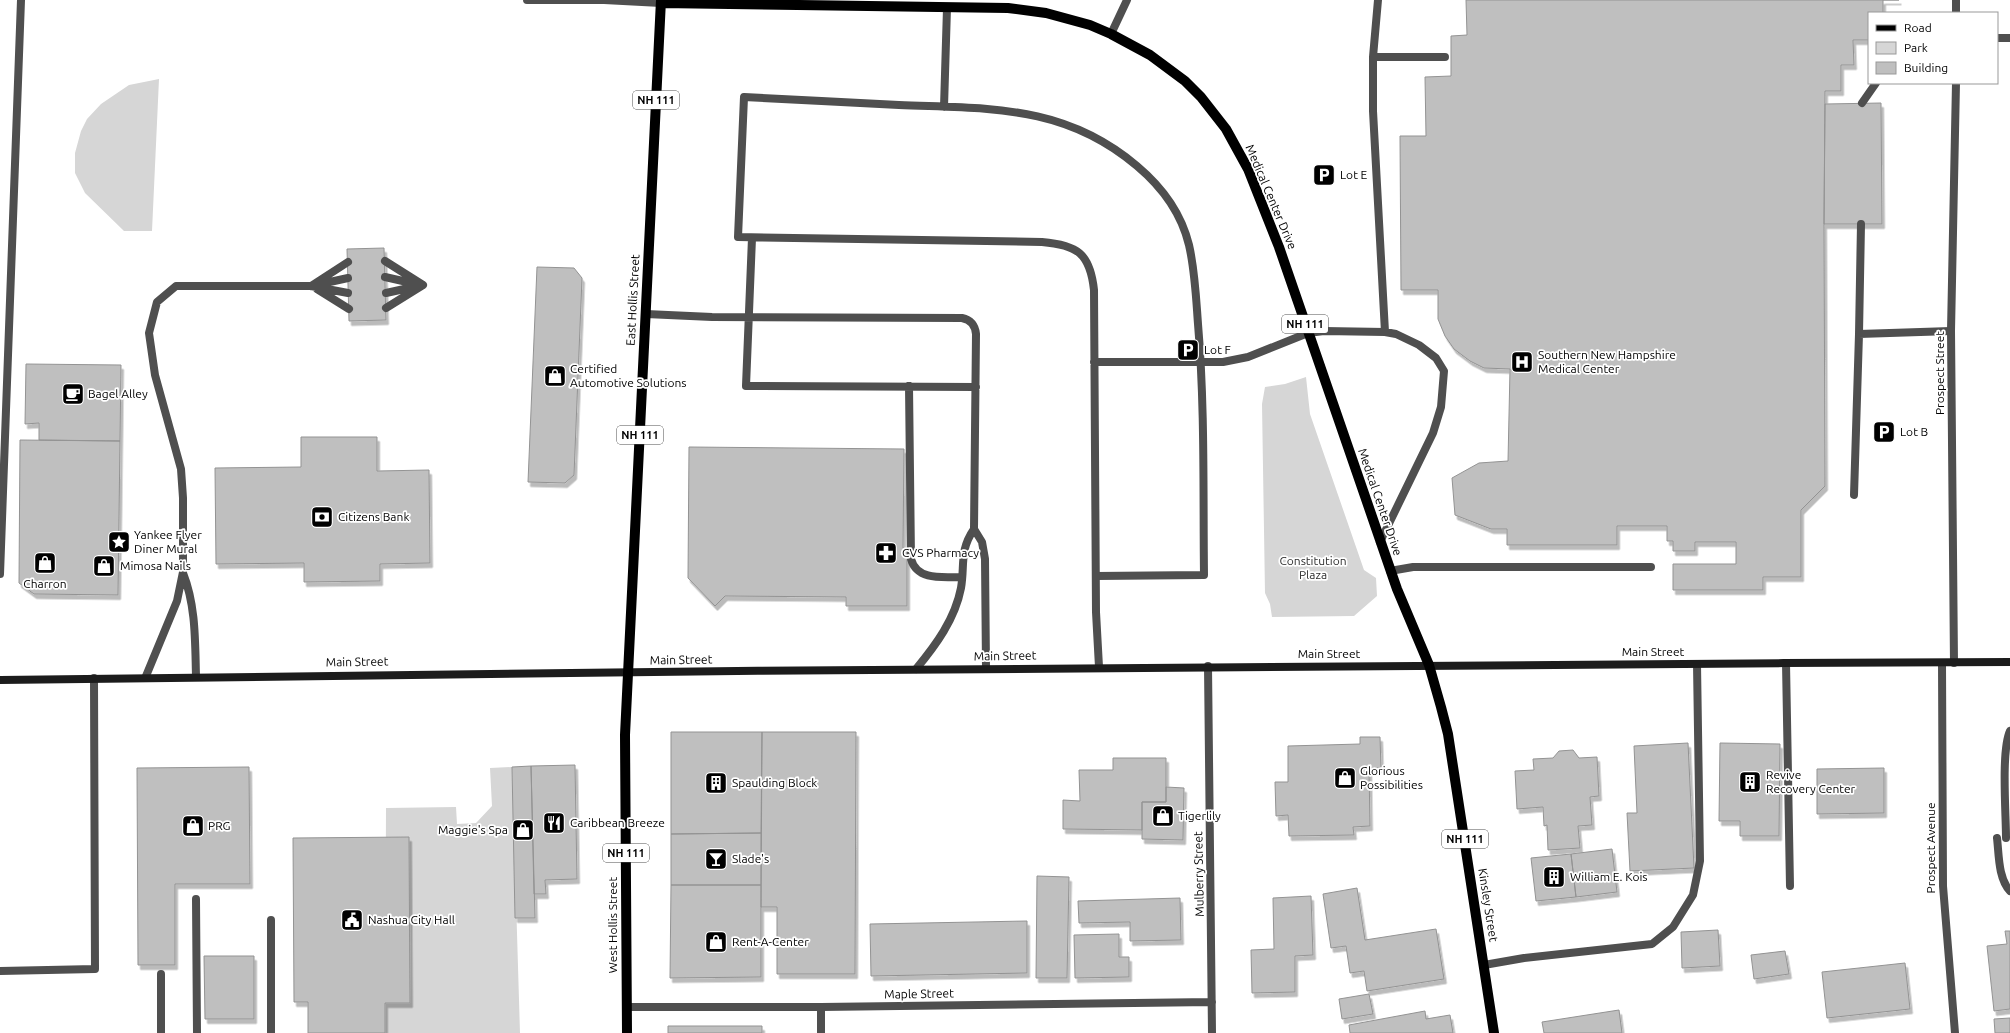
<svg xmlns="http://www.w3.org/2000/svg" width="2010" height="1033" font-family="Ubuntu,sans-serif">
<defs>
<filter id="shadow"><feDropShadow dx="2.5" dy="4.5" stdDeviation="0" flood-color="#0004"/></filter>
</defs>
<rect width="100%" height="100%" fill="#fff"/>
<!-- green -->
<path fill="#d6d6d6" d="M159,79L152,231H124L85,193L75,173V153L81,131L87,119L101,104L129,85Z
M1306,377L1310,414L1364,570L1376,578L1377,596L1354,616L1272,617L1270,604L1265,593L1262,404L1265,387L1285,384Z
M512,767L520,1033H385L386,808L456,807L457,824L476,823L492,806L490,768Z"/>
<!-- building -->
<path fill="#bfbfbf" stroke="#939393" filter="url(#shadow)" d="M1466,0H1899H1883V13H1869V40H1853L1854,65H1841V91H1825L1824,224L1825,486L1801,510V577H1763V590H1673V564H1736V542H1695V551H1673V541H1667V526H1617V545H1507V529H1491L1455,515L1452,478L1479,463L1508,461L1510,369L1484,368L1470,361L1454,349L1445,336L1438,319V290H1401L1400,136H1426L1425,77L1451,76V36L1467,35Z
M1881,103L1882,224H1824L1825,104Z
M384,248L386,320L349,321L347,249Z
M537,267L574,268L582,278L574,475L565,483L528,482Z
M26,364L121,365L120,441L39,440V423L25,424Z
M301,437H377V471L429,470L430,563L380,564V581L304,582V563L216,564L215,468L301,467Z
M20,440L120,441L118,595L34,594L19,583Z
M689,447L904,449L903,548H907V606H846V597L725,596L715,606L688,578Z
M671,732H762L761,833L671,834Z
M762,732H856L855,974H777V907H761Z
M1360,737H1380L1381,768H1369L1370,826L1353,827L1354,835L1289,836L1288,815L1276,816L1275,782H1288V746L1360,744Z
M1688,743L1694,868L1630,871L1627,813H1637L1634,746Z
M1720,743L1780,744L1779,836H1740V821H1719Z
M1573,750L1579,758L1597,757L1599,796L1590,797L1592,825L1578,826L1580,848L1548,850L1547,825L1544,826L1543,807L1517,809L1515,771L1534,770L1533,759L1553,758L1559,751Z
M1113,758H1166V802H1142V830L1063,829V800L1080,801L1079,770H1113Z
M575,765L577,879L545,880L546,894H534L531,766Z
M531,766L535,918H515L512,767Z
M249,767L250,884H175V965H138L137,768Z
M1884,768V813L1817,814V769Z
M1166,787L1184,788L1183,840L1142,839V802H1166Z
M761,833V885H671V834Z
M409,837L410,1003H385V1033H308V1002H294L293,838Z
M1612,849L1617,892L1576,897L1571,854Z
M1571,854L1576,897L1536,901L1531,858Z
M1037,876L1069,877L1067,978H1036Z
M671,885H761V977L670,978Z
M1357,888L1365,940L1436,929L1444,979L1367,991L1364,971L1350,973L1346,946L1331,948L1323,894Z
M1311,896L1313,955L1295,956V992L1252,993L1251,950L1274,949L1273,898Z
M1180,898L1181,940L1130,941V922L1079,923L1078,901Z
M1027,921V973L871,976L870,924Z
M1718,930L1720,966L1682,968L1681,932Z
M2005,931H2010V1009L1994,1011L1987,946L2007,944Z
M1119,934V957H1129V977L1075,978L1074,935Z
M1785,951L1789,974L1754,979L1751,955Z
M204,956H254V1019H205Z
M1905,963L1910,1009L1827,1018L1822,972Z
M1369,994L1373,1014L1342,1019L1339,999Z
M1619,1010L1622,1033H1544L1542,1022Z
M1425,1011L1426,1019L1450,1015L1453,1033H1350L1349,1025Z
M2010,1018V1033H1995L1994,1019Z
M668,1026H762V1033H668Z"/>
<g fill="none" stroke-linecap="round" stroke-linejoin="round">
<!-- service -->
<path stroke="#4f4f4f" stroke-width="8" d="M1378,0L1373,57V111L1385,332
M1997,38H2010
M1373,57H1445
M1862,103L1876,83
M944,107L947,8
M1861,224L1859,334L1951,331
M752,238L746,386L976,387
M385,261L423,285
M385,277L416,284
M316,285L348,278
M311,286L348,262
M317,289L349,309
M386,293L418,286
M386,308L423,285
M646,314L712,317L962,318C971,320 975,325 976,334L974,529C959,551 965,565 961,588C955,619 936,645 916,669
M1094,362H1223L1248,357L1308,333L1324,331L1385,332L1396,334L1419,345L1436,358L1444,371L1441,407L1433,433L1380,542
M909,386L911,559C917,581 943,577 962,577
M1854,495L1859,334
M974,529L982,542L985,559L986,668
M1390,571L1413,567H1651
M183,573C196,606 195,641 196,676
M1096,576L1204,575C1203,492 1205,407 1198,324C1196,297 1195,271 1189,245C1181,212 1162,187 1137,166C1064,104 989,109 899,105C847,102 796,100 744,97L738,237L1042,242C1077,245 1090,253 1094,290L1096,612L1099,667
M1786,663L1790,886
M146,676L177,601L183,572V498L181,469L155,375L149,333L157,302L176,286H311L348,293
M1997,838C1999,854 1998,878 2010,891
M2006,838C2006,813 2001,751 2010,731
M196,899L197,1033
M1484,965L1524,958L1652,944L1673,927L1693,895L1700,861L1697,664
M0,971L95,969L94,678
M161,974V1033
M821,1007V1033
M271,1033V920"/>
<!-- minor -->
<path stroke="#4f4f4f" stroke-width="8" d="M527,0H604L661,3
M1956,0V13
M1111,34L1127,0
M0,574L21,0
M1942,663L1943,886L1955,1033
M1954,663L1951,331L1956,83
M1208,666L1212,1033
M626,1007H821L1212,1002"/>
<!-- secondary -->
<path stroke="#1c1c1c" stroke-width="8" d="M0,680C518,673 1037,667 1555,665C1707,664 1858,662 2010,662"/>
<!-- primary -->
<path stroke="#000" stroke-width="10" d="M661,3L1008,8L1046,13L1090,25L1111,34L1150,55L1185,81L1201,97L1226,129L1248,169L1279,247L1397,589L1429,665L1441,707L1448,734L1494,1033
M627,1033L625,735L661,0"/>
</g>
<!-- icons -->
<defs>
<g id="parking-square" transform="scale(1.15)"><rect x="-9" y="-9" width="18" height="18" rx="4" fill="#000" stroke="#fff"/><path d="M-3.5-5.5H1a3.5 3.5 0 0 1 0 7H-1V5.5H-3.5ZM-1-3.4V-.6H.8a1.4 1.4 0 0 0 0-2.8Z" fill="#fff"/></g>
<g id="hospital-square" transform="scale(1.15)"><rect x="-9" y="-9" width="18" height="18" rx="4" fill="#000" stroke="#fff"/><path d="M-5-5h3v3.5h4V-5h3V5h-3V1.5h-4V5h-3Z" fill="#fff"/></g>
<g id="shop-square" transform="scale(1.15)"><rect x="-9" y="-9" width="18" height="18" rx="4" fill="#000" stroke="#fff"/><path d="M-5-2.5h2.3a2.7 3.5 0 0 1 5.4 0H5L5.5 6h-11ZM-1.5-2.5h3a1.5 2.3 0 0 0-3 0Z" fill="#fff"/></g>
<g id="cafe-square" transform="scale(1.15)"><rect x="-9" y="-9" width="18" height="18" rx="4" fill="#000" stroke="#fff"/><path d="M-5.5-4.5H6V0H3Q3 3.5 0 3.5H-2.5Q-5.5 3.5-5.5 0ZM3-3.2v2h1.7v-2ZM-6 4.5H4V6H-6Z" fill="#fff"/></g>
<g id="bank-square" transform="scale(1.15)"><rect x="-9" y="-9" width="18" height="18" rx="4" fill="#000" stroke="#fff"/><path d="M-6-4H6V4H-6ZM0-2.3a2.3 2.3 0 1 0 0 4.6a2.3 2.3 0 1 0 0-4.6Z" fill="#fff"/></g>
<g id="sight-square" transform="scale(1.15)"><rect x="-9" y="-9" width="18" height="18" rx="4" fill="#000" stroke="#fff"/><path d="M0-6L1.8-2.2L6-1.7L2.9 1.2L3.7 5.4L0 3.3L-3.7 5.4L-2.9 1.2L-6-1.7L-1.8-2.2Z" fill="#fff"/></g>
<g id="pharmacy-square" transform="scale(1.15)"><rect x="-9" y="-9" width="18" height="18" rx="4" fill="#000" stroke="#fff"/><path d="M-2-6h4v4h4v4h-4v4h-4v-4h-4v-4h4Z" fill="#fff"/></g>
<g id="building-square" transform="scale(1.15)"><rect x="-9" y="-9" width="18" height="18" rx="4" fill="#000" stroke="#fff"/><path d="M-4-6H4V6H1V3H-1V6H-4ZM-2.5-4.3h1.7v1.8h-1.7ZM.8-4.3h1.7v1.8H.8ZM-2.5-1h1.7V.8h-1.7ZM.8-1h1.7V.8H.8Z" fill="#fff"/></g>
<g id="restaurant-square" transform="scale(1.15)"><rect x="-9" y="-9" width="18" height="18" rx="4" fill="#000" stroke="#fff"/><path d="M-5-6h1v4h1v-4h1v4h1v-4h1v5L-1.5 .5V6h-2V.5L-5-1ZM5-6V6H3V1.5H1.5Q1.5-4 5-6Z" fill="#fff"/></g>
<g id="bar-square" transform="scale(1.15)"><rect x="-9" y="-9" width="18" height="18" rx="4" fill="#000" stroke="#fff"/><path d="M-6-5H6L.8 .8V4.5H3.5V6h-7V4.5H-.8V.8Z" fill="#fff"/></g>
<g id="civic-square" transform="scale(1.15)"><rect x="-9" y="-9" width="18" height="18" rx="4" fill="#000" stroke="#fff"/><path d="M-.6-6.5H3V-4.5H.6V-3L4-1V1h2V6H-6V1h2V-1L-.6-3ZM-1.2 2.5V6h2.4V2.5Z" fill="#fff"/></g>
</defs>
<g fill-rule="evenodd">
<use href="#parking-square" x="1324" y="175"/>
<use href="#parking-square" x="1188" y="350"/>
<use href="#hospital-square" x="1522" y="362"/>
<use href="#shop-square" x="555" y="376"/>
<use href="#cafe-square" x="73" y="394"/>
<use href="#parking-square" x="1884" y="432"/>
<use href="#bank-square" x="322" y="517"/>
<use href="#sight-square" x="119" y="542"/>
<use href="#pharmacy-square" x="886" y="553"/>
<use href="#shop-square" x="45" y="563"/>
<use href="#shop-square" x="104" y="566"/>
<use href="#shop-square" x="1345" y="778"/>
<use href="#building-square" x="1750" y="782"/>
<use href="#building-square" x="716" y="783"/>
<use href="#shop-square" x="1163" y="816"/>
<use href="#restaurant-square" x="554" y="823"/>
<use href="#shop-square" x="193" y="826"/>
<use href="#shop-square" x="523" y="830"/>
<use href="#bar-square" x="716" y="859"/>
<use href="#building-square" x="1554" y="877"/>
<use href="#civic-square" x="352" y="920"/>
<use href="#shop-square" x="716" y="942"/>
</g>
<g text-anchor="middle" stroke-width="3.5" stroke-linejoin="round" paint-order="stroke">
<!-- shield labels -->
<g fill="#fff" stroke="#4c4c4c" stroke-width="1">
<rect x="633" y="91" width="46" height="18" rx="3"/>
<rect x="1282" y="315" width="46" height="18" rx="3"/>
<rect x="617" y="426" width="46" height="18" rx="3"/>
<rect x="1442" y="830" width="46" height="18" rx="3"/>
<rect x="603" y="844" width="46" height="18" rx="3"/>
</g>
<g font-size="11" font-weight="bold" fill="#000">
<text x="656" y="104">NH 111</text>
<text x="1305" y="328">NH 111</text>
<text x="640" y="439">NH 111</text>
<text x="1465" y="843">NH 111</text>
<text x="626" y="857">NH 111</text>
</g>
<!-- poi labels -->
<g font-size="12" fill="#000" stroke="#fff" text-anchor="start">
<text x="1340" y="179">Lot E</text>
<text x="1204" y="354">Lot F</text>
<text x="1538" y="359">Southern New Hampshire<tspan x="1538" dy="14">Medical Center</tspan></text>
<text x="570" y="373">Certified<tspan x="570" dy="14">Automotive Solutions</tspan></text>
<text x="88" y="398">Bagel Alley</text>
<text x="1900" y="436">Lot B</text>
<text x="338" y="521">Citizens Bank</text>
<text x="134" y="539">Yankee Flyer<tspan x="134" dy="14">Diner Mural</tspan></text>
<text x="902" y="557">CVS Pharmacy</text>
<text x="120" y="570">Mimosa Nails</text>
<text x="45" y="588" text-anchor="middle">Charron</text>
<text x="1360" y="775">Glorious<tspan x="1360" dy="14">Possibilities</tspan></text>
<text x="1766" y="779">Revive<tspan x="1766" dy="14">Recovery Center</tspan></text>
<text x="732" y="787">Spaulding Block</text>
<text x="1178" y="820">Tigerlily</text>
<text x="570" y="827">Caribbean Breeze</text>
<text x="208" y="830">PRG</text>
<text x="508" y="834" text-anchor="end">Maggie's Spa</text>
<text x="732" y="863">Slade's</text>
<text x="1570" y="881">William E. Kois</text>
<text x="368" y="924">Nashua City Hall</text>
<text x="732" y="946">Rent-A-Center</text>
</g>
<!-- street labels -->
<g font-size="12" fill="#000" stroke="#fff">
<text transform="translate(1271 197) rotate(67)" y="4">Medical Center Drive</text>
<text transform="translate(633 300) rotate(-87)" y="4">East Hollis Street</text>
<text transform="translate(1940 373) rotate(-90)" y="4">Prospect Street</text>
<text transform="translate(1380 502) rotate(71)" y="4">Medical Center Drive</text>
<text x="1653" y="656">Main Street</text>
<text x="1329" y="658">Main Street</text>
<text transform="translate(1005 656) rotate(-1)" y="4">Main Street</text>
<text transform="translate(681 660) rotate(-1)" y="4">Main Street</text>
<text transform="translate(357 662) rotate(-1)" y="4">Main Street</text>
<text transform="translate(1931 848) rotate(-90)" y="4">Prospect Avenue</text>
<text transform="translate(1199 874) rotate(-91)" y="4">Mulberry Street</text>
<text transform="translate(1488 905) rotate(81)" y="4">Kinsley Street</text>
<text transform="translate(613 925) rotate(-90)" y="4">West Hollis Street</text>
<text transform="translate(919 994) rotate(-1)" y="4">Maple Street</text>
</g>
<!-- park labels -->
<g font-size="12" fill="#2d2d2d" stroke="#fff">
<text x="1313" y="565">Constitution<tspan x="1313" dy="14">Plaza</tspan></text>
</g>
</g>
<!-- legend -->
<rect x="1868" y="12" width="130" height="72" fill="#ffffff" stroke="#999999"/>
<rect x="1876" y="25" width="20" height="6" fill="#000000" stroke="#999999"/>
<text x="1904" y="32" font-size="12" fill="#000000">Road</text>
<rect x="1876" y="42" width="20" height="12" fill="#d6d6d6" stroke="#999999"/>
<text x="1904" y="52" font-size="12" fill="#000000">Park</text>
<rect x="1876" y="62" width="20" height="12" fill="#bfbfbf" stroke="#999999"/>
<text x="1904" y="72" font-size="12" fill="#000000">Building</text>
</svg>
